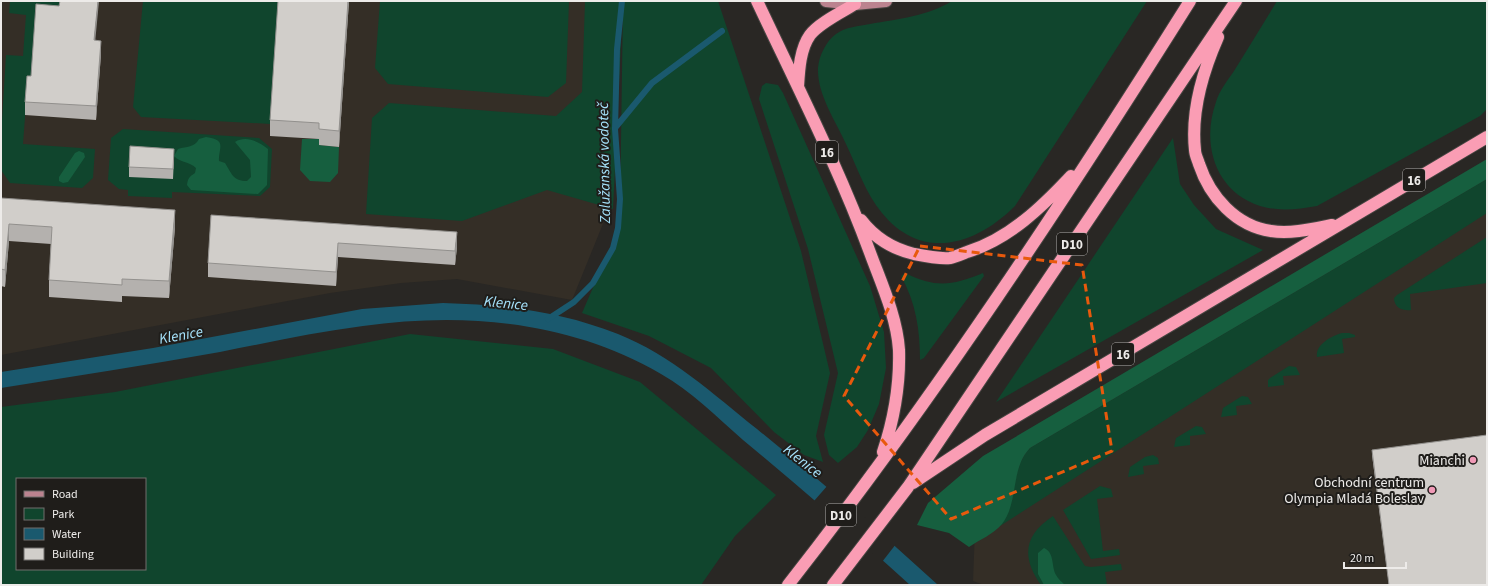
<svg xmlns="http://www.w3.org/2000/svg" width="1488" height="586" font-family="'Source Sans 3',sans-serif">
<rect width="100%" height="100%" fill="#292724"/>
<!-- built -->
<path fill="#342e26" d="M1,1H620L609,209L572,300L457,279L401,283L330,293L1,355Z
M1487,185V585H984L973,581L976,504Z"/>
<!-- green -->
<path fill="#10452d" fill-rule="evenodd" d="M10,1H61L59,20L32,83L27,90L23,144L95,149L93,178L82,188L10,183L1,170V136L6,55L23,56L26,15L9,13Z
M143,1H279L271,124L141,117L133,107Z
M380,1H569L566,83L548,97L388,84L375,68Z
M585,1H623L613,209L547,190L462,221L366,214L372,118L389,103L556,116L582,92Z
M623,1H718L801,251L830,373L816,436L823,462L804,455L774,432L711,368L649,336L582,313L614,239L620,213Z
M952,1H1147L1015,206C976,245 922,262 882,213C866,194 857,167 846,144C835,120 817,94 818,68C819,56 826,41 836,34C845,27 859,26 870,24C898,19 928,16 952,1Z
M1277,1H1487V109L1480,116L1317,206C1299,209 1279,212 1260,206C1215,191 1201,144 1216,102C1219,91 1228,80 1234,71C1249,47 1263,24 1277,1Z
M766,83L778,85L783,93L870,286L884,332L886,368L879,404L868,430L857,447L838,463L829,455L824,435L838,373L808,249L759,99L762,86Z
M123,129L259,138L272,149L270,187L260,196L172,192V198L128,196V190L119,189L108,180L111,138Z
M1173,138L1180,184L1194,205L1216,229L1263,250L996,402Z
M1487,179V213L1000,526C1017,503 1010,469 1030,448Z
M1487,237V283L1410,294L1411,310C1403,311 1394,308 1394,298L1397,295Z
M905,273C936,288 951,286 983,273L984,276L924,358L920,360C920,330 916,303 901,276Z
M1342,333H1349L1355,335V337L1342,339L1344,353L1317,357C1315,345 1331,336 1342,333Z
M410,334L553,349L640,382L776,495L735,536L701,585H1V407L115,392ZM17,479H145V569H17Z
M1289,366L1296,367L1300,375L1283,376L1284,385L1268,387V380L1270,378Z
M1242,396L1248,397L1252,404L1236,406L1237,415L1221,417L1223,408Z
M1196,426L1202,427L1206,434L1190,436V445L1174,447L1176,438Z
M1153,455L1158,458L1159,464L1143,466L1144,474L1128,477L1130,467L1145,457Z
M1100,486L1111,489L1113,497L1097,499L1103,551L1119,549L1120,555L1091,559L1063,510Z
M1053,516L1085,566L1091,567L1121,564L1122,570L1105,572L1107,585H1041C1021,557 1024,535 1053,516Z"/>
<!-- forest -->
<path fill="#165f3f" d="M206,137C228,140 218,148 219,161L225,163C232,174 233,181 247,181L251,177L250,160L235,142C246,135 260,142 268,149L267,185L258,194L191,190L187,185C188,178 189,177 195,173L196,168C189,161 180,163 174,156L178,149C187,146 194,148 199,139Z
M302,139H319V145L339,147L338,173L330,182L310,181L300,170Z
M79,151L84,153L85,157L68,182L63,183L59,181V177L75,153Z
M1487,159V179L1030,448C1010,469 1019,502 1002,524C994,534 979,540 969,547L949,533L917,525L928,503L983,456Z
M1044,548C1055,553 1051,566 1056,575C1058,579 1062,582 1065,585H1044L1038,574V553Z"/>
<!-- water -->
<path fill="#1a596e" d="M443,303C506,305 558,311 618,334C671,355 713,394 757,429C819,480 879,531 938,585H910C855,535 800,487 743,440C717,417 691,391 661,374C570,321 465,312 363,326C315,332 267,343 220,352C147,365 74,376 1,388V372L153,348L362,309Z"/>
<!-- pier -->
<path fill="#292724" d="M828,485L896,544L882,562L814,501Z"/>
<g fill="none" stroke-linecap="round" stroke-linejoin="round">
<!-- stream -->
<path stroke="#1a596e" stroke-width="6" d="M615,128L652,83L722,31
M548,319L574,302L593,283L613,248L618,228L620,199L615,129L617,49L622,1"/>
<!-- primary casing -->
<g stroke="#474542" stroke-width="14">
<path id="primary" d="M826,1L855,4L886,1"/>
</g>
<!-- highway casing -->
<g stroke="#474542" stroke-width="14">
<path id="highway" d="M757,1C797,86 840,170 872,258C883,287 897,319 899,350C900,384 894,419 883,452
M1218,37C1203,71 1191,113 1195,150C1195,155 1198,160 1199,164C1210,197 1236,226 1271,231C1291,234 1312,229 1332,225
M798,87C799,70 800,49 810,35C819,23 842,12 855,4
M861,220C874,237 893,249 914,254C924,256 939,259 950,258C955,257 962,254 967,252C1009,239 1042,207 1071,176
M913,483L985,435L1487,137
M788,585C933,400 1065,200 1190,1
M833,585L908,487L1236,1"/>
</g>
<!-- primary -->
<use href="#primary" stroke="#bb838f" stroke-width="12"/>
<!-- highway -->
<use href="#highway" stroke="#fa9db4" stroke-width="12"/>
</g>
<!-- wall -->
<path fill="#b4b1ae" d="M349,1L339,147L319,145V139L270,136V120Z
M95,41L101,54L96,120L25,115V102L31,76Z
M174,158L173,179L129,177V167Z
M1,198L175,227L169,298L122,296V302L49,297V280L51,244L9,241L5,287L1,286Z
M211,215L457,247L455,265L338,257L336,286L208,277V263Z
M1372,450L1487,585H1389L1372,455Z"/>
<!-- shaded-wall -->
<path fill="#92908d" d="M98,1H99L94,54V40Z
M348,1H349L339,147V131Z
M101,41V54L96,120V106Z
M175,210V227L169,298V281Z
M9,224V241L5,287V270Z
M457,232V247L455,265V251Z
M338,243V257L336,286V272Z"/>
<!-- building -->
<path fill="#d1ceca" stroke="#92908d" d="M60,1H98L94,40L101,41L96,106L25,102L27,76H31L36,4L59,6Z
M278,1H348L339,131L319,129V123L270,120Z
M130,146L174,149L173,169L129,167Z
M1,198L175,210L169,281L122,279V285L49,280L52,227L9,224L5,270L1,269Z
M211,215L457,232L455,251L338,243L336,272L208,263Z
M1487,435V585H1389L1372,450Z"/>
<!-- marked area -->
<path fill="none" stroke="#e8590c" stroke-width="3" stroke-dasharray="8 5" stroke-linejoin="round" d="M920,246L1082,265L1112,451L951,519L844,396Z"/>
<!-- markers -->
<g fill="#f09ab7" stroke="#1f1d1a" stroke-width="1.5">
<circle cx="1473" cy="460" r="4"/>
<circle cx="1432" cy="490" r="4"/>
</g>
<g text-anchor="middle" stroke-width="4" stroke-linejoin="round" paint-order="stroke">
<!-- shield labels -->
<g fill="#1f1d1a" stroke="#afadab" stroke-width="1">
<rect x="816" y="141" width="22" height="22" rx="3"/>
<rect x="1403" y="169" width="22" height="22" rx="3"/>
<rect x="1057" y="233" width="30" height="22" rx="3"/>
<rect x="1112" y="343" width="22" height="22" rx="3"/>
<rect x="826" y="504" width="30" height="22" rx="3"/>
</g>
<g font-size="13" font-weight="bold" fill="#edebe9">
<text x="827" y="157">16</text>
<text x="1414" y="185">16</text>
<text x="1072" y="249">D10</text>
<text x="1123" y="359">16</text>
<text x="841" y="520">D10</text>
</g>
<!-- poi labels -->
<g font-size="14" fill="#edebe9" stroke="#1f1d1a" text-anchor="end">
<text x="1465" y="465">Mianchi</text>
<text x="1424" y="487">Obchodní centrum<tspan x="1424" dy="16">Olympia Mladá Boleslav</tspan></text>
</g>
<!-- water labels -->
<g font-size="15" font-style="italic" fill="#a6e3fc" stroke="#1f1d1a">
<text transform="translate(604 163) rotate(-91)" y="5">Zalužanská vodoteč</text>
<text transform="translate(506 303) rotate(6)" y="5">Klenice</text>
<text transform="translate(181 335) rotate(-10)" y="5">Klenice</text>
<text transform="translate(803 461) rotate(38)" y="5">Klenice</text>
</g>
</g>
<!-- border -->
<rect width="1488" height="586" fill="none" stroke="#edebe9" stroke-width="4"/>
<!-- legend -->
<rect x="16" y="478" width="130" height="92" fill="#1f1d1a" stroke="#716f6d"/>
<rect x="24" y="491" width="20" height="6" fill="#bb838f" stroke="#716f6d"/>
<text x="52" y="498" font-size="12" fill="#edebe9">Road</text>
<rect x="24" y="508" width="20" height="12" fill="#10452d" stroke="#716f6d"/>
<text x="52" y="518" font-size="12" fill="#edebe9">Park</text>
<rect x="24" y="528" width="20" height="12" fill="#1a596e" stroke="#716f6d"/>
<text x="52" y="538" font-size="12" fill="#edebe9">Water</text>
<rect x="24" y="548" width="20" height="12" fill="#d1ceca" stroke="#716f6d"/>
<text x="52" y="558" font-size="12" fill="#edebe9">Building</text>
<!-- scale -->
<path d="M1344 562v6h62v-6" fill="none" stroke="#edebe9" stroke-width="2"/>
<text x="1350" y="562" font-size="12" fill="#edebe9" stroke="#1f1d1a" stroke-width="3" paint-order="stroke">20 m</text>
</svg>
